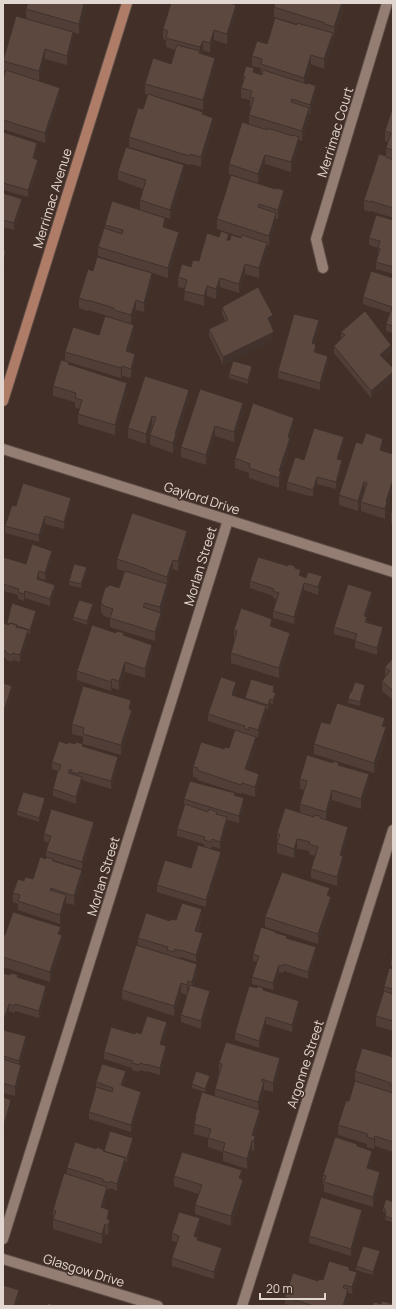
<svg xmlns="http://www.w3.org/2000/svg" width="396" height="1309" font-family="Manrope,sans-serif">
<rect width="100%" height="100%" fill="#422f27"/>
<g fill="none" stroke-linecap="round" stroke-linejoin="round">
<!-- street casing -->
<g stroke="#5c4c45" stroke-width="12">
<path id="street" d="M323,268L316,239L387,3
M3,449L393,572
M3,1239L228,520
M3,1259L158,1306
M242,1306L393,830"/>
</g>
<!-- secondary casing -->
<g stroke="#5c4c45" stroke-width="12">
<path id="secondary" d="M3,401L127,3"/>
</g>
<!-- street -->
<use href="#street" stroke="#947e74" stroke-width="10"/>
<!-- secondary -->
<use href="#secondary" stroke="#ae7c67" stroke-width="10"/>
</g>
<!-- wall -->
<path fill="#503e37" d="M28,3H87L79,34L73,32V42L67,65L45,59L39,81L60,97L45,143L3,129V79L6,71H3V61L26,19V9Z
M344,3V7L334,37L333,36V43L324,69L311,64L305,84L316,95L310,115L309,114V117L302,141L299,140V147L291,172L265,164L258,183L229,174V164L249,124V115L251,107H250V100L241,98V88L243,83V76L254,72L262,75V74L261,73V68L252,66V56L267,44L297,24L274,17V7Z
M236,14L227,44L214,40L210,53L203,50L202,54L215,68L203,110L157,97L203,115L213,128L201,167L190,164L189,165L129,147V137L143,109L148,95L145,94V84L171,64L175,50L166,47V40L163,39V29Z
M393,106V218L371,211L370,212L364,210V200L386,156V148L388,142L385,141V131Z
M3,132L37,150L35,159L38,167L28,197L3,190Z
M118,171L184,175L170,219L143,211L165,228L179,242L168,278L98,256V247L105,228V225L140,210V200L143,189L118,180Z
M231,175L284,200L278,219H276V223L269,246L267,245V252L259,278L245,274L239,293L220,287L216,299L207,296L204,306L184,300L185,289L178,287V277L199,261L229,240L241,238V237L217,229V219Z
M3,193L22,206L14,230L3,227Z
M393,220V274L376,269V262L378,254V248L369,245V238Z
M93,271L152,283L144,312L136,310L131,324L134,335L129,352L135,364L131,378L122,376L121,378L65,361V352L99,335L114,319V318L88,310V311L79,308V298Z
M393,278V333L386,331V324L390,313L363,304V297Z
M222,307L273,322L271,324L274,339L223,365L209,336V329L225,321L222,314Z
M319,327L314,344L316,352L328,363L320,390L278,378V371Z
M341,332L391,352L384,359L393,368V379L371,398L334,353V346L341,339Z
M69,364L127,392L115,435L78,424V414L79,409L75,407V402L53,396V386Z
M252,370L248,384L229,378V374Z
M145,376L189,400L176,440V445L173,453L150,445V435L153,426L146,444L128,438V428Z
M200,389L243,413L234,442L215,436L206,465L181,457V447Z
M294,428L290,440V448L281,476V481L279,488L249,478V473L235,468V458Z
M344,444L339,459L342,467L336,489L317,484L313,497L287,490V482L304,460Z
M362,444L383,449V450L387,508V511L385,519L361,511V502L364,492L358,511L339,505V495Z
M71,505L64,529L45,524L39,542L5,533V526L16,506Z
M393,508V524L391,523V513Z
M187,541L178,571L173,569L167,586V594L161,615V622L155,641L110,627V618L104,616L101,612V602L119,588L124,571L117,569V559Z
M3,557L26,564L52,558L45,580L39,578V579L55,592L50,606L25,598L24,601L18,599V595L3,591Z
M295,568L301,576L322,584L318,595L304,590L294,624L273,618V611L276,599L273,598V596L250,588V581Z
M87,571L81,588L69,585V581Z
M372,599L366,617L367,622L383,635L377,655L355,648V640L334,634V627Z
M93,608L87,625L73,620V617Z
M36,615L30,634L28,633V637L20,662L13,660L12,662L6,660V658L3,657V623L7,624V623Z
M272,627L290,642L279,678L231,663V653L235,640H234V630Z
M124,635L152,654L145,678L125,672L119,690L112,688L111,691L77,680V671Z
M393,658V700L382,691V681L386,677L385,676V667Z
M3,683L12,693L4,717H3Z
M365,688L360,706L348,703V699L351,693Z
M236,690L234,696L245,699V698L274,690V692L276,696L273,704L270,703L268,709L266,708V713L258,737H256V746L248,770L259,783L255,797L242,793L241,794L197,780V778L193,777V767L224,749L229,748L235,730L208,721V714Z
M132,719L121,755L83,744V737L72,734V724Z
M330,724L385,727L386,737L374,773L314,754V744Z
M68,744L83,746L118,765L111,789L82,780V785L76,804L53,796V789L58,771L52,769V762Z
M339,765L369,784L361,809L332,800L326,820L348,837L342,855L343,865L337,886L311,878V869L315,856L309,854V851L299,849V850L297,849L294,858L277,853V833L300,812V804L304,790L300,789V779Z
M235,795L244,805L239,823L227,820V825L220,849L212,846L211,849L204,847V844L177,836V829L184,807V799Z
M45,802L39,822L17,815V811Z
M94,829L82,869L53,860V862L82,880L74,905L66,903L60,924L18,910V904L13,902V893L24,881L33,879L46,859V851L49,843L44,841V834Z
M221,859L206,907L157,892V885L191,868Z
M330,896L331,906L318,944L265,927V917Z
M202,916L198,932L203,940L196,962L181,957V958L175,957L197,974L193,986L210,998L201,1029L181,1022V1015L187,995L181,993L174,1016L122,999V990L167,955V954L138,945V938L176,920Z
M276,933L287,938L316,954L308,979L284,971L283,973L279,972L273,990L252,984V977L257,962L253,961V954Z
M3,934L5,935H61L62,945L50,982L3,967Z
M393,953V966H391V959Z
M393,969V1031L376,1026V1016L384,992V987Z
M3,973L18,977L46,993L39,1018L15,1011L14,1013L9,1011L3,1029Z
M263,990L299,1008L292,1032L266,1024L259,1048L235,1040V1033Z
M3,1030L26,1046L20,1064L21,1074L15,1096L3,1093Z
M167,1030L162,1045L166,1053L160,1075L146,1071V1072L140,1070L139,1072L132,1070V1068L104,1059V1052L135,1034H141Z
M393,1046V1152L375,1146L374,1149L367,1147V1144L338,1135V1125L349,1101L390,1093L355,1081V1071L391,1057V1051Z
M219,1063L280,1067L273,1092L264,1090V1092L258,1110L260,1120L255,1136V1146L254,1151L252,1150L247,1169L223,1161V1152L208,1147V1138L194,1134L195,1117L215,1096V1089L219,1072Z
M126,1078L123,1086L141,1099L131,1132L89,1119V1112L96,1088V1082Z
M210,1079L205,1092L192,1088V1084Z
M133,1142L127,1162L125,1161V1165L117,1191L110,1188L109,1190L107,1189V1197L104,1208L109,1220L110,1230L108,1235L105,1234L102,1244L53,1229V1210L67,1174V1168L96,1149L104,1150Z
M357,1146L372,1160L369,1169L380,1182L373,1207L324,1192V1185H323V1175Z
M174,1176L242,1179L243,1189L231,1226L195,1214V1205L199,1194L174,1186Z
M393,1202V1222L385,1220V1213L383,1212V1208Z
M362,1217L351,1256L309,1243V1236Z
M200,1225L196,1237L198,1240L222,1255L214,1279L172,1266V1258L177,1242L172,1241V1233Z
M380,1255L373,1275L356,1270V1266Z
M349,1270L357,1279L352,1294L348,1293V1297L345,1306H292L285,1304V1297L318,1281L323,1280Z"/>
<!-- shaded-wall -->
<path fill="#41322d" d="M84,3H87L79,34V24Z
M342,3H344V7L334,37V27Z
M236,5V14L227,44V34Z
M214,30V40L210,53V43Z
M73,32V42L67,65V56Z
M333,33V43L324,69V59Z
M203,41V50L200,57V47Z
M45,49V59L39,81V71Z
M311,55V64L304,87V78Z
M215,58V68L203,110V100Z
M316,86V95L310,115V105Z
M60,88V97L45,143V133Z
M309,108V117L302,141V131Z
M213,118V128L201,167V157Z
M299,137V147L291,172V162Z
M37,143V150L33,165V158Z
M265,155V164L258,183V174Z
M38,160V167L28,197V190Z
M184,165V175L170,219V210Z
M284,190V200L278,219V210Z
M22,199V206L14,230V223Z
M276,213V223L269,246V236Z
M165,218V228L163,227Z
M179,232V242L168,278V268Z
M267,243V252L259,278V268Z
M6,251V258L3,268V261Z
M245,264V274L239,293V284Z
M152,273V283L144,312V303Z
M220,278V287L216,299V289Z
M207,286V296L204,306V296Z
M136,300V310L131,325V315Z
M273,315V322L268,325V318Z
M319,320V327L312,350V343Z
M134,325V335L126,361V351Z
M274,332V339L223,365V357Z
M391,345V352L380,362V355Z
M135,354V364L131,378V369Z
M328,356V363L320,390V383Z
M122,366V376L121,378V368Z
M252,366V370L248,384V380Z
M393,372V379L371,398V391Z
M127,383V392L115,435V425Z
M189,390V400L176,440V445L173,453V443L175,434Z
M243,403V413L234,442V432Z
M152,416V426L146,444V434Z
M294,418V428L290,440V448L281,476V481L279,488V471L288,437Z
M215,426V436L206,465V455Z
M344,437V444L337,466V459Z
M383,439V449L380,459V450Z
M342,460V467L336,489V482Z
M317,477V484L313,497V490Z
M393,480V490L387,508V511L385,519V509L386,501Z
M364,482V492L358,511V501Z
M71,498V505L64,529V522Z
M45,516V524L39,542V535Z
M187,531V541L178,571V561Z
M52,551V558L45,580V573Z
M173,560V569L167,586V577Z
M87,567V571L81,588V584Z
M39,571V578L37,586V579Z
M322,576V584L318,595V587Z
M304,583V590L294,624V617Z
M167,584V594L161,615V622L155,641V632L160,615V607Z
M55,585V592L50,606V599Z
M25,591V598L24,601V594Z
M372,592V599L364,623V616Z
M93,604V608L87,625V621Z
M36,611V615L30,634V630Z
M272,619V628L270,626Z
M383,627V635L377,655V648Z
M28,630V637L20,662V655Z
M290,633V642L279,678V668Z
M152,645V654L145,678V669Z
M125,662V672L119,690V681Z
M112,679V688L111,691V682Z
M236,682V690L232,702V695Z
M365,685V688L360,706V702Z
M12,686V693L4,717V710Z
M276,693V696L273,704V700Z
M270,699V703L268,709V705Z
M131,700V710L129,709Z
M266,706V713L258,737V730Z
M132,710V719L121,755V745Z
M385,718V728L382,726Z
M386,727V737L374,773V763Z
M256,737V746L245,779V769Z
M118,757V765L111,789V781Z
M259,774V783L255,797V787Z
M369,774V784L361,809V799Z
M82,777V785L76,804V797Z
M332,790V800L326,821V812Z
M45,798V802L39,822V818Z
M244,798V805L239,823V816Z
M227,817V825L220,849V842Z
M94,822V829L82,869V862Z
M348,827V837L340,864V855Z
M297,839V849L294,858V849Z
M221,852V859L206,907V900Z
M343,856V865L337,886V877Z
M82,870V880L74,905V896Z
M330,888V897L327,895Z
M66,895V904L60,924V915Z
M331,897V906L318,944V934Z
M202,909V916L195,938V931Z
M61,927V937L58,934Z
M203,933V940L196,962V955Z
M62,935V945L50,982V972Z
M316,947V954L308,979V972Z
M197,964V974L192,992V982Z
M279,965V972L273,990V983Z
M188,981V990L187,995V985Z
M181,983V993L174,1016V1006Z
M46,986V993L39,1018V1011Z
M210,991V998L201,1029V1021Z
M299,1001V1008L292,1032V1025Z
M9,1004V1011L3,1029V1022Z
M266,1017V1024L259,1048V1041Z
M167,1022V1030L160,1052V1044Z
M26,1036V1046L19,1070V1061Z
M166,1046V1053L160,1075V1068Z
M280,1058V1067L273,1092V1083Z
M21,1065V1074L15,1096V1087Z
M126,1071V1078L121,1093V1085Z
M210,1076V1079L205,1092V1089Z
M264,1082V1092L258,1111V1102Z
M141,1092V1099L131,1132V1125Z
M11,1100V1107L4,1131V1124Z
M260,1110V1120L254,1141L252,1135Z
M255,1136V1146L254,1151V1141Z
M375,1136V1146L374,1149V1139Z
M133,1138V1142L127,1162V1158Z
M252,1141V1150L247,1169V1159Z
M372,1151V1160L367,1178V1168Z
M125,1158V1165L117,1191V1184Z
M242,1170V1180L239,1178Z
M380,1172V1182L373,1207V1197Z
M243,1180V1189L231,1226V1216Z
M107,1187V1197L101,1217V1207Z
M109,1210V1220L108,1225L107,1219Z
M362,1210V1217L351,1256V1249Z
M200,1218V1225L194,1243V1236Z
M110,1220V1230L108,1235V1226Z
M105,1224V1234L102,1244V1234Z
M222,1248V1255L214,1279V1272Z
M380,1251V1255L373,1275V1272Z
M357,1272V1279L352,1294V1287Z
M348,1289V1297L345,1306H343Z
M19,1290V1297L16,1306H14Z"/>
<!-- building -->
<path fill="#5d4840" stroke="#41322d" d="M28,3H84L79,24L26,9Z
M171,3H230L236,5L227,34L214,30L210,43L203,41L200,47L166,38L168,31L163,29Z
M275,3H342L334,27L325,24V23L274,7Z
M16,16L73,32L67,56L45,49L39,71L3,61Z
M275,18L297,25V23L333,33L324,59L311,55L304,78L261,64L262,59L252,56L257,41L267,44Z
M177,45L200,51L199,53L215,58L203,100L145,84L153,58L171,64Z
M246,66L254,68L253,72L262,75L263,70L307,84L308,83L316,86L310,105L292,99L291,102L309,108L302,131L249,115L254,98L250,97L252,91L241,88L245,77L243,76Z
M6,70L60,88L45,133L3,120V79Z
M148,94L203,112L202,114L213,118L201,157L190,154L189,156L129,137L138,108L143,109Z
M393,106V150L386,148L391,133L385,131Z
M242,122L267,130V128L293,136V135L299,137L291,162L265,155L258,174L229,164Z
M3,132L37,143L33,158L38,160L28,190L3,183Z
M126,147L184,165L170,210L140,200L146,180L118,171Z
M379,154L386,156V157L393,160V208L371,201L370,202L364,200Z
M231,175L275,189V188L284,190L278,210L259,204L258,207L276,213L269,236L217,219Z
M3,193L22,199L14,223L3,220Z
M112,201L165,218L163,227L179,232L168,268L98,247L104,228L122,234L123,230L105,225Z
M376,215L393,220V267L376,262L380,249L378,248L380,241L369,238Z
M221,231L229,234L227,240H230L231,235L241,238L242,235L267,243L259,268L245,264L239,284L220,278L216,289L207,286L204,296L184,291L187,280L178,277L182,264L191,267L193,260L199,261L207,233L219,237Z
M3,250L6,251L3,261Z
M97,257L152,273L144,303L136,300L131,315L114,310V308L88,300V301L79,298L88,269L93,271Z
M371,271L393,278V326L386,324L392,307L363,297Z
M258,287L273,315L268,318L274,332L223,357L209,329L228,320L222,307Z
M365,311L391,345L380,355L393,368V372L371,391L334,346L345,335L341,332Z
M294,314L319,320L312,343L316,345L314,352L328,356L320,383L278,371Z
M105,316L134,325L126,351L135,354L131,369L122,366L121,368L65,352L73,327L99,335Z
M61,360L69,362L68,364L127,383L115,425L78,414L82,400L75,398L76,393L53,386Z
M233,361L252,366L248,380L229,374Z
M145,376L189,390L175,434L176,435L173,443L150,435L156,417L152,416L146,434L128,428Z
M200,389L243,403L234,432L215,426L206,455L181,447Z
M253,403L294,418L288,437L290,438L279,471H281L279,478L249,468L250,464L235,458Z
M314,428L344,437L337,459L342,460L336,482L317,477L313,490L287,482L295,457L304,460Z
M366,433L383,439L380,450L393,454V480L386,501L387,502L385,509L361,502L367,483L364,482L358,501L339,495L356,442L362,444Z
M23,483L71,498L64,522L45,516L39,535L5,526L12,505L16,506Z
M132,513L187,531L178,561L173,560L167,577L147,570V569L117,559Z
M32,544L52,551L45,573L39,571L37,579L55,585L50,599L25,591L24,594L18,592L19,589L3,584V557L26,564Z
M258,557L288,566V564L295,566V568L301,570L299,575L306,578L308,572L322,576L318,587L304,583L294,617L273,611L279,593L273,591L274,589L250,581Z
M74,564L87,567L81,584L69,581Z
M125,571L167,584L160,607L145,603L143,607L161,613L155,632L110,618L113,609L104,606L101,602L105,588L110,585L119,588Z
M348,584L372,592L364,616L367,617L365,622L383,627L377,648L355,641L357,634L334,627Z
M79,600L93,604L87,621L73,617Z
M12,603L36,611L30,630L17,626V625L10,623L9,624L7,623Z
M241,608L272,619L270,626L290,633L279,668L231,653L237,631L234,630Z
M3,623L9,625L10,623L17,625L16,627L28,630L20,655L13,653L12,655L6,653V651L3,650Z
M92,625L116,633L117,631L124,633L123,635L152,645L145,669L125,662L119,681L112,679L111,682L77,671Z
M393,658V691L382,681L390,671L385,667Z
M221,677L236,682L232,695L266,706L258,730L249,727V730L244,728L245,726L208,714Z
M251,679L274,686L273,692L276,693L273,700L270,699L268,705L245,698Z
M355,682L365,685L360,702L348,699L350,692L351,693Z
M3,683L12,686L4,710H3Z
M83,686L131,700L129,709L132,710L121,745L83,734L84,728L72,724Z
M337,703L385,718L382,726L386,727L374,763L314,744L321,722L330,724Z
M235,730L256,737L245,769L259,774L255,787L242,783L241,785L197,770L198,768L193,767L201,742L224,749L225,747L229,748Z
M59,741L68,744V742L75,744L76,742L83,744L82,746L118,757L111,781L79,772V774L71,772L72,770L70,769L68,773L82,777L76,797L53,789L58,770L59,771L61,765L52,762Z
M307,755L333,763V761L339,763L338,765L369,774L361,799L332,790L326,812L300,804L307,781L300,779Z
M190,781L235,793L234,795L244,798L239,816L184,799Z
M23,792L45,798L39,818L17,811Z
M185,804L208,812L209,809L217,812L216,814L227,817L220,842L212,839L211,842L204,840L205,837L177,829Z
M285,808L314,817V815L320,816V818L348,827L340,855L343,856L337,877L311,869L318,847L309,844L310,842L299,839V840L297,839L294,849L277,843L280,834L277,833Z
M51,809L94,822L82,862L46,851L51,836L44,834Z
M198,845L221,852L206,900L157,885L165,860L191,868Z
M40,857L46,859V857L53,859V861L82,870L74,896L51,888L50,890L66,895L60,915L18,901L20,895L13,893L18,879L24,881L25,877L33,879Z
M282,872L330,888L327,895L331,897L318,934L265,917Z
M182,903L202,909L195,931L203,933L196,955L181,950V951L175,949L174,952L167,950L168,947L138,938L146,913L170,921L171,919L176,920Z
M13,912L61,927L58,934L62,935L50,972L3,957V934L5,935Z
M261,927L276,932V933L287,936L286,938L316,947L308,972L284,964L283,966L279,965L273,983L252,977L259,956L253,954Z
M136,945L197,964L192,982L188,981L187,985L181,983L174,1006L122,990Z
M393,953V959H391Z
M389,968L393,969V989L384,987Z
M3,973L10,975L11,973L18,975L17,977L46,986L39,1011L15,1004L14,1006L9,1004L3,1022Z
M190,985L210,991L201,1021L181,1015Z
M249,986L257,988L258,986L263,988V990L299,1001L292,1025L266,1017L259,1041L235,1033Z
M384,991L393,994V1021L376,1016Z
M147,1016L167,1022L160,1044L166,1046L160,1068L146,1064V1065L140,1063L139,1065L132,1063L133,1061L104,1052L111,1027L135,1034L136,1032L141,1034Z
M3,1030L26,1036L19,1061L3,1056Z
M226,1042L280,1058L273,1083L262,1079V1082H264L258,1102L215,1089L222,1064L219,1063Z
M393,1046V1052L391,1051Z
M362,1048L393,1057V1086L390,1085L391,1083L355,1071Z
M3,1059L21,1065L15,1087L3,1083Z
M102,1064L126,1071L121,1085L141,1092L131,1125L89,1112L96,1087L112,1092L113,1088L96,1082Z
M196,1071L210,1076L205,1089L192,1084Z
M355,1081L393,1093V1142L375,1136L374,1139L367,1137L368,1134L338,1125L346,1101H349Z
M202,1092L260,1110L252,1135L255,1136L254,1141H252L247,1159L223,1151L225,1143L208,1138L211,1129L194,1124L196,1117H195Z
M3,1097L11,1100L4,1124H3Z
M110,1131L133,1138L127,1158L104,1151Z
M335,1137L357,1144V1146L372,1151L367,1168L380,1172L373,1197L324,1182L326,1176L323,1175Z
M75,1142L96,1149L97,1147L104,1150L103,1151L125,1158L117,1184L110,1181L109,1183L103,1181V1179L67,1168Z
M182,1152L242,1170L239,1178L243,1180L231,1216L195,1205L202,1185L174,1176Z
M64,1173L107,1187L101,1207L109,1210L107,1219L110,1220L108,1226L105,1224L102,1234L53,1219L56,1211L53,1210Z
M321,1197L362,1210L351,1249L309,1236Z
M386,1199L393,1202V1219L385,1216L386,1212L385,1211V1209L383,1208Z
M179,1212L200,1218L194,1236L198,1238L197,1240L222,1248L214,1272L172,1258L179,1236L172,1233Z
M363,1246L380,1251L373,1272L356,1266Z
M329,1261L349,1267V1270L357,1272L352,1287L344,1285L343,1288L348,1289L343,1306H314L285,1297L293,1273L318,1281L319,1279L323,1280Z
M3,1285L19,1290L14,1306H3Z
M382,1301L393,1304V1306H372L374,1302L381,1304Z
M48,1303L57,1306H47Z"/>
<g text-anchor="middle" stroke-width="3" stroke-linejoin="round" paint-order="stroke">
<!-- street labels -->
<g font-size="13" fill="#e2d6d0" stroke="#422f27">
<text transform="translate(335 132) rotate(-73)" y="5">Merrimac Court</text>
<text transform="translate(52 198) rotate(-73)" y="5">Merrimac Avenue</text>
<text transform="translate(202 498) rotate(18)" y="5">Gaylord Drive</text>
<text transform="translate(200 566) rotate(-73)" y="5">Morlan Street</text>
<text transform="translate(103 876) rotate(-73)" y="5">Morlan Street</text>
<text transform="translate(305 1064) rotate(-72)" y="5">Argonne Street</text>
<text transform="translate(84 1270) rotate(17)" y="5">Glasgow Drive</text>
</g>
</g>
<!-- border -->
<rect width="396" height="1309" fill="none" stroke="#e2d6d0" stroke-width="8"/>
<!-- scale -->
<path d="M260 1293v6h65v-6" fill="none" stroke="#e2d6d0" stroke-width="2"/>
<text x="266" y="1293" font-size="12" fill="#e2d6d0" stroke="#422f27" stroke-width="3" paint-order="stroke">20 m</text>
</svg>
